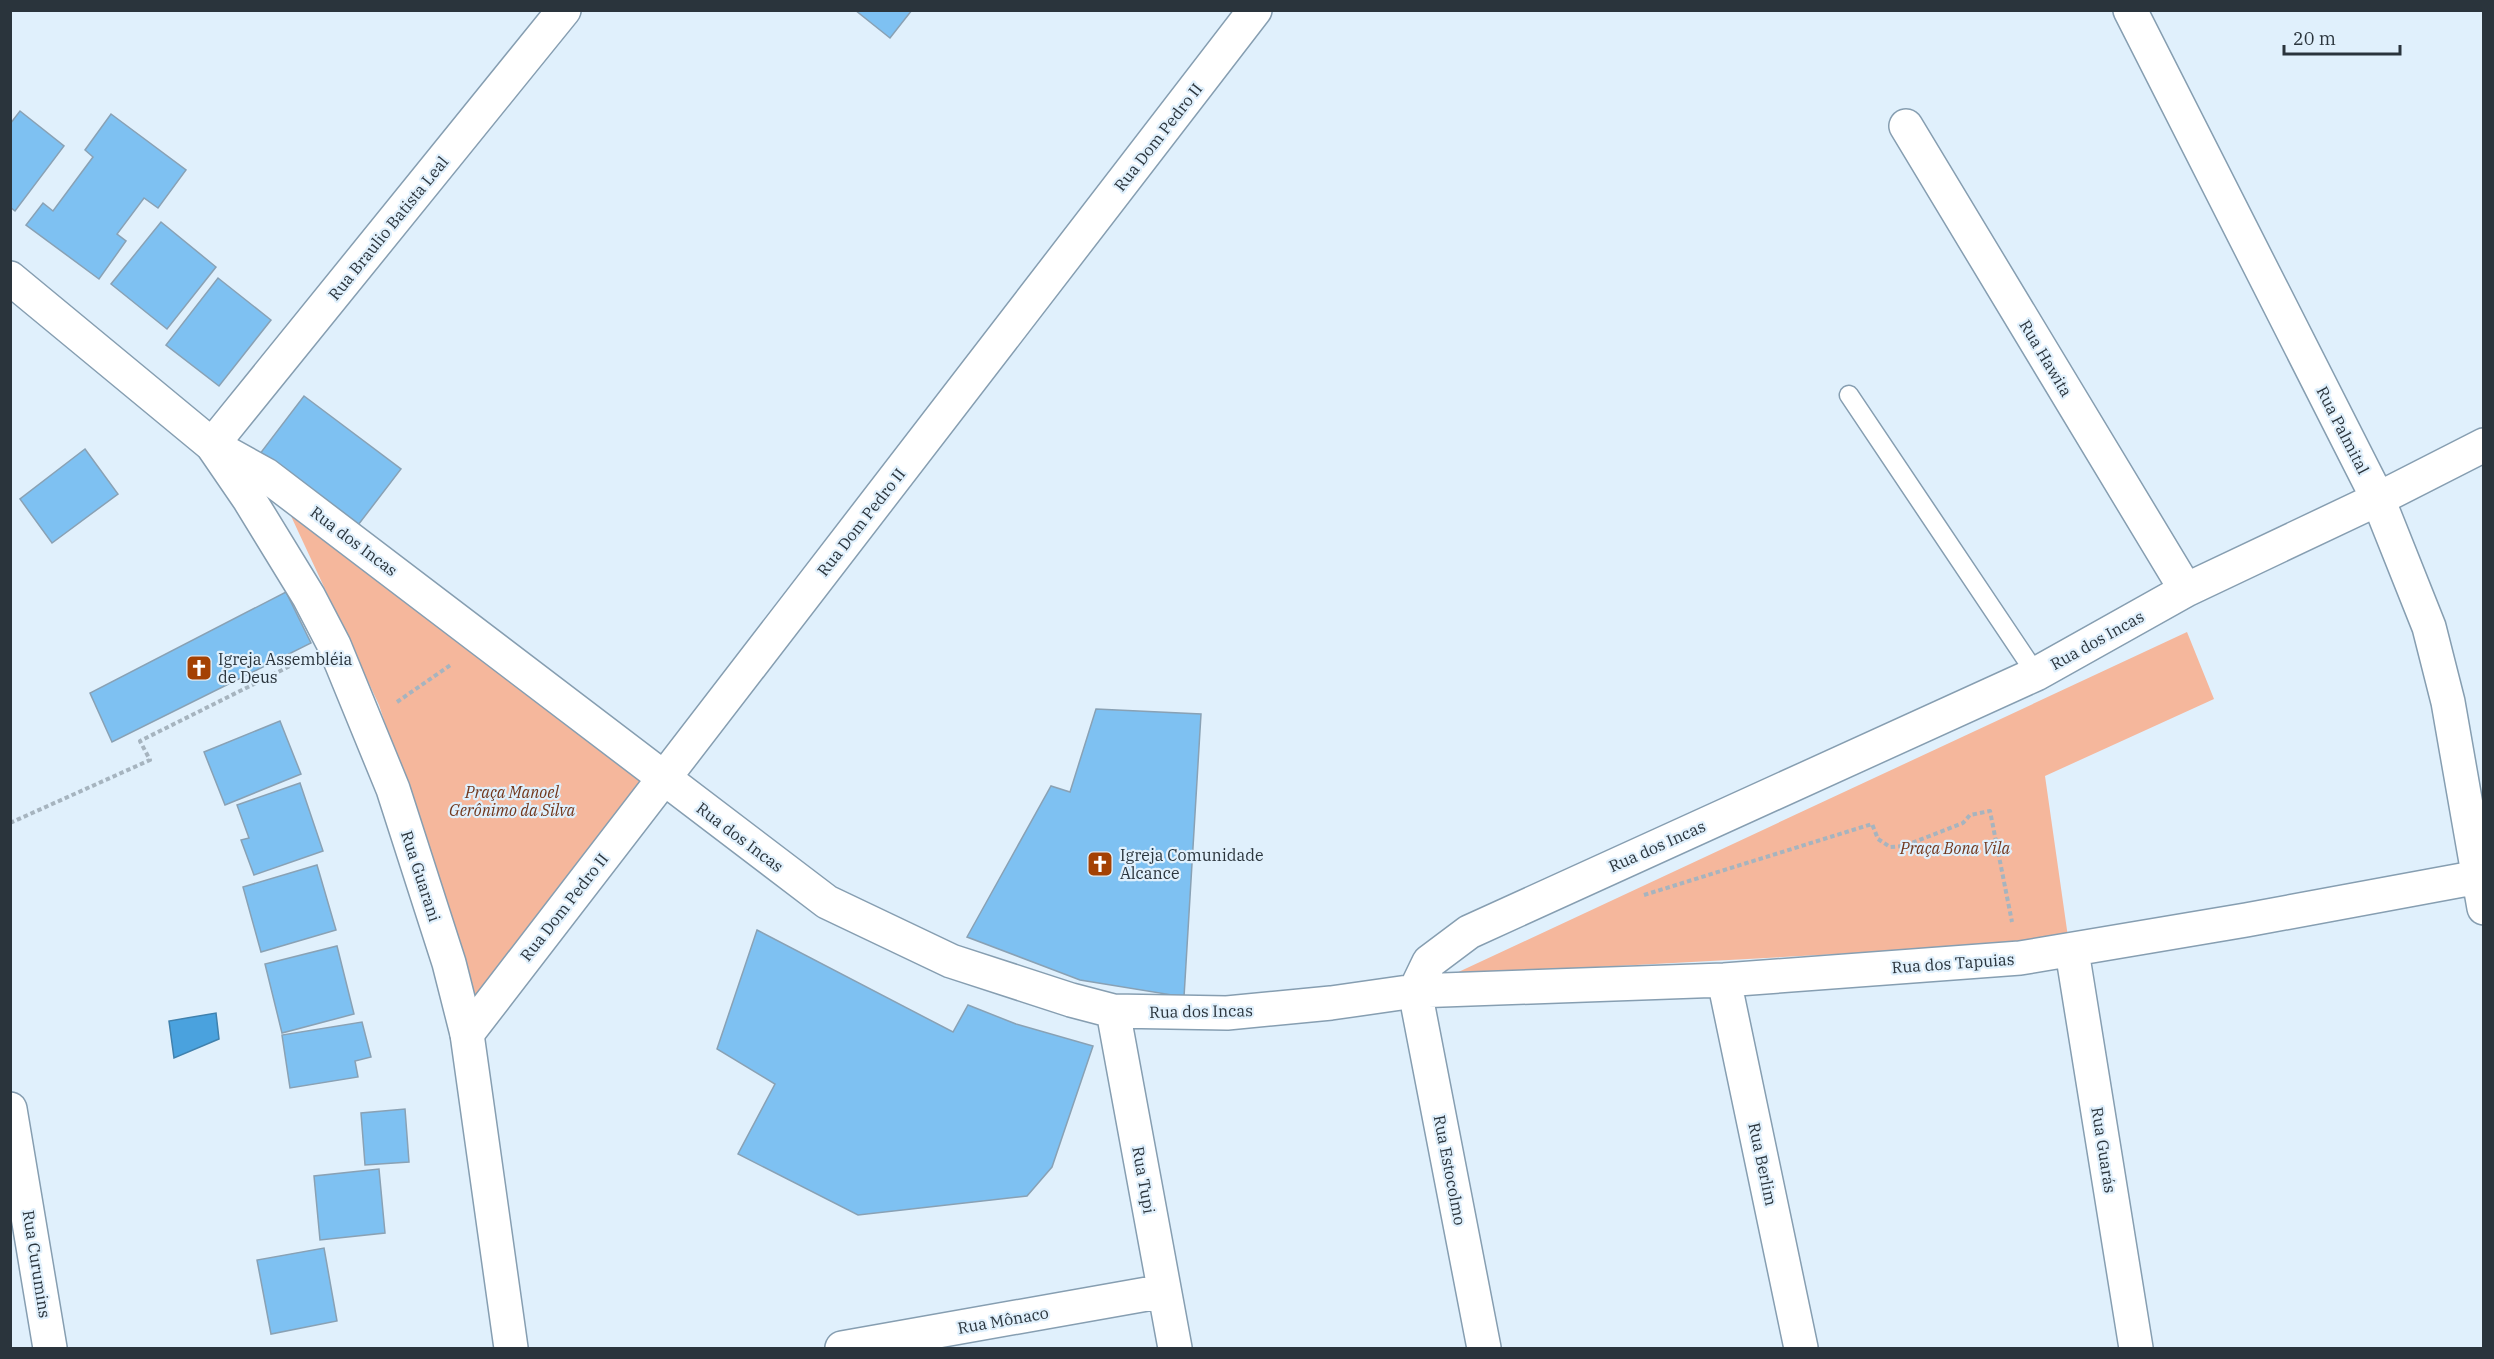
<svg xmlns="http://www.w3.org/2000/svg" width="2494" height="1359" font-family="'IBM Plex Serif',serif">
<rect width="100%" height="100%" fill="#e0f0fc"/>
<!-- green -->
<path fill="#f5b79c" d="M284,501L650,787L475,995L379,705Z
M2187,632L2214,699L2045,776L2068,937L1912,950L1452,975Z"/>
<!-- water -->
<path fill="#4aa2de" stroke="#4081ad" stroke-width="1.5" d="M216,1013L219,1039L174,1058L169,1021Z"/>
<!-- building -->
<path fill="#7ec1f2" stroke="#89a1b4" stroke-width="1.5" d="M855,10H912L890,38Z
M20,111L64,146L15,211L10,207V124Z
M111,114L186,170L158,208L144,198L117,234L126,241L99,279L26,225L43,203L53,211L93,157L85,150Z
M161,222L216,267L167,329L111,284Z
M218,278L271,320L219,386L166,345Z
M304,396L401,469L355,529L259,455Z
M85,449L118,494L52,543L20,499Z
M286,592L311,643L112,742L90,693Z
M1096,709L1201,714L1184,997L1080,980L967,937L1051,786L1070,792Z
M280,721L301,774L225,805L204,752Z
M300,783L323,851L254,875L241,840L249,838L237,805Z
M317,865L336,930L261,952L243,887Z
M757,930L953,1032L968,1005L1016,1024L1093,1046L1052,1167L1027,1196L858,1215L738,1154L775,1084L717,1049Z
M337,946L354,1014L282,1033L265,964Z
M362,1022L371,1057L355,1061L358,1077L290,1088L282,1035Z
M405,1109L409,1162L365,1165L361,1113Z
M379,1169L385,1233L320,1240L314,1176Z
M324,1248L337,1321L271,1334L257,1260Z"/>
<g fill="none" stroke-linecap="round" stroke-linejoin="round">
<!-- lane casing -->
<g stroke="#869eb1" stroke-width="21">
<path id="lane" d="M1849,395L2036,674"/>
</g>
<!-- street casing -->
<g stroke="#869eb1" stroke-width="36">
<path id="street" d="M2130,10L2378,499L2429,627L2448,702L2484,908
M1906,126L2186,590
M212,445L266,475L827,902L951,961L1071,1000L1113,1011L1227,1013L1331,1003L1415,991L1429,962L1469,932L2036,674L2186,590L2378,499L2484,445
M2072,951L2136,1348
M1724,980L1801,1348
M1113,1011L1175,1348
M467,1034L1255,10
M10,1109L50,1348
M842,1348L1164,1291
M1484,1348L1415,991L1724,980L2020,958L2246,920L2484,876"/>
</g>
<!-- secondary casing -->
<g stroke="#869eb1" stroke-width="36">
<path id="secondary" d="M10,278L212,445L249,499L309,597L334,645L393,789L449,963L467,1034L511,1348
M212,445L564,10"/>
</g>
<!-- path -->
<path stroke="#a6b4bf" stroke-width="4" stroke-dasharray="4.5 3" stroke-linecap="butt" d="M397,702L452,664
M10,823L150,760L140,741L302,660
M1644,895L1872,824L1878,839L1890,847L1904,846L1963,823L1970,815L1990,811L2012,922"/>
<!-- lane -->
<use href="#lane" stroke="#fff" stroke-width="18"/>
<!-- street -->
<use href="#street" stroke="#fff" stroke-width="33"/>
<!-- secondary -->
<use href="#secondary" stroke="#fff" stroke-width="33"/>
</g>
<!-- icons -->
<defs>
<g id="church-square" transform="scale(1.35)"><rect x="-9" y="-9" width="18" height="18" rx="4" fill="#a44103" stroke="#e0f0fc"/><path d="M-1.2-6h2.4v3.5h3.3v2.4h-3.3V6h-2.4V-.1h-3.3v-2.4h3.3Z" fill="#fff"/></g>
</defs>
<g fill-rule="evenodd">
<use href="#church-square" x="199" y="668"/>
<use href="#church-square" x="1100" y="864"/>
</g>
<g text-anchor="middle" stroke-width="4.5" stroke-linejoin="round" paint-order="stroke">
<!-- street labels -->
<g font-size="16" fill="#2a343c" stroke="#e0f0fc">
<text transform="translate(1158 137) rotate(-52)" y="6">Rua Dom Pedro II</text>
<text transform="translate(388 228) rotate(-51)" y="6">Rua Braulio Batista Leal</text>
<text transform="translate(2046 358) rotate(59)" y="6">Rua Hawita</text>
<text transform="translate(2343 430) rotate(63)" y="6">Rua Palmital</text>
<text transform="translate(861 522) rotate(-52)" y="6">Rua Dom Pedro II</text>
<text transform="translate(354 541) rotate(37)" y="6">Rua dos Incas</text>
<text transform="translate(2097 640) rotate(-29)" y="6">Rua dos Incas</text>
<text transform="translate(740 837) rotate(37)" y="6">Rua dos Incas</text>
<text transform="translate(1657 846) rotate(-24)" y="6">Rua dos Incas</text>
<text transform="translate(421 876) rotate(72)" y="6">Rua Guarani</text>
<text transform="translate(564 907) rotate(-52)" y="6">Rua Dom Pedro II</text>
<text transform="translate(1953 963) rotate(-4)" y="6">Rua dos Tapuias</text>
<text transform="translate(1201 1011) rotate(-1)" y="6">Rua dos Incas</text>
<text transform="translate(2104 1150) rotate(81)" y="6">Rua Guarás</text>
<text transform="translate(1763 1164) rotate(78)" y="6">Rua Berlim</text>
<text transform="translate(1450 1170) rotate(79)" y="6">Rua Estocolmo</text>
<text transform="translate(1144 1180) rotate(80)" y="6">Rua Tupi</text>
<text transform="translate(37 1264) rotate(81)" y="6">Rua Curumins</text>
<text transform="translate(1003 1320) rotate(-10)" y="6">Rua Mônaco</text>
</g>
<!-- poi labels -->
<g font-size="16" fill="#2a343c" stroke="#e0f0fc" text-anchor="start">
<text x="218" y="665">Igreja Assembléia<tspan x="218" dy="18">de Deus</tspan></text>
<text x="1120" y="861">Igreja Comunidade<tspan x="1120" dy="18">Alcance</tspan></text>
</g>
<!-- park labels -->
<g font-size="16" font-style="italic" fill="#71371c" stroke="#e0f0fc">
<text x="512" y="798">Praça Manoel<tspan x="512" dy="18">Gerônimo da Silva</tspan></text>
<text x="1955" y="854">Praça Bona Vila</text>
</g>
</g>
<!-- border -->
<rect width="2494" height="1359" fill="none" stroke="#2a343c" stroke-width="24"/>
<!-- scale -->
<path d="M2284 45v9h116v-9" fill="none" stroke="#2a343c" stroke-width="3"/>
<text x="2293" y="45" font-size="18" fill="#2a343c" stroke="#e0f0fc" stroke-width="4.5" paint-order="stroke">20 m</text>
</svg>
